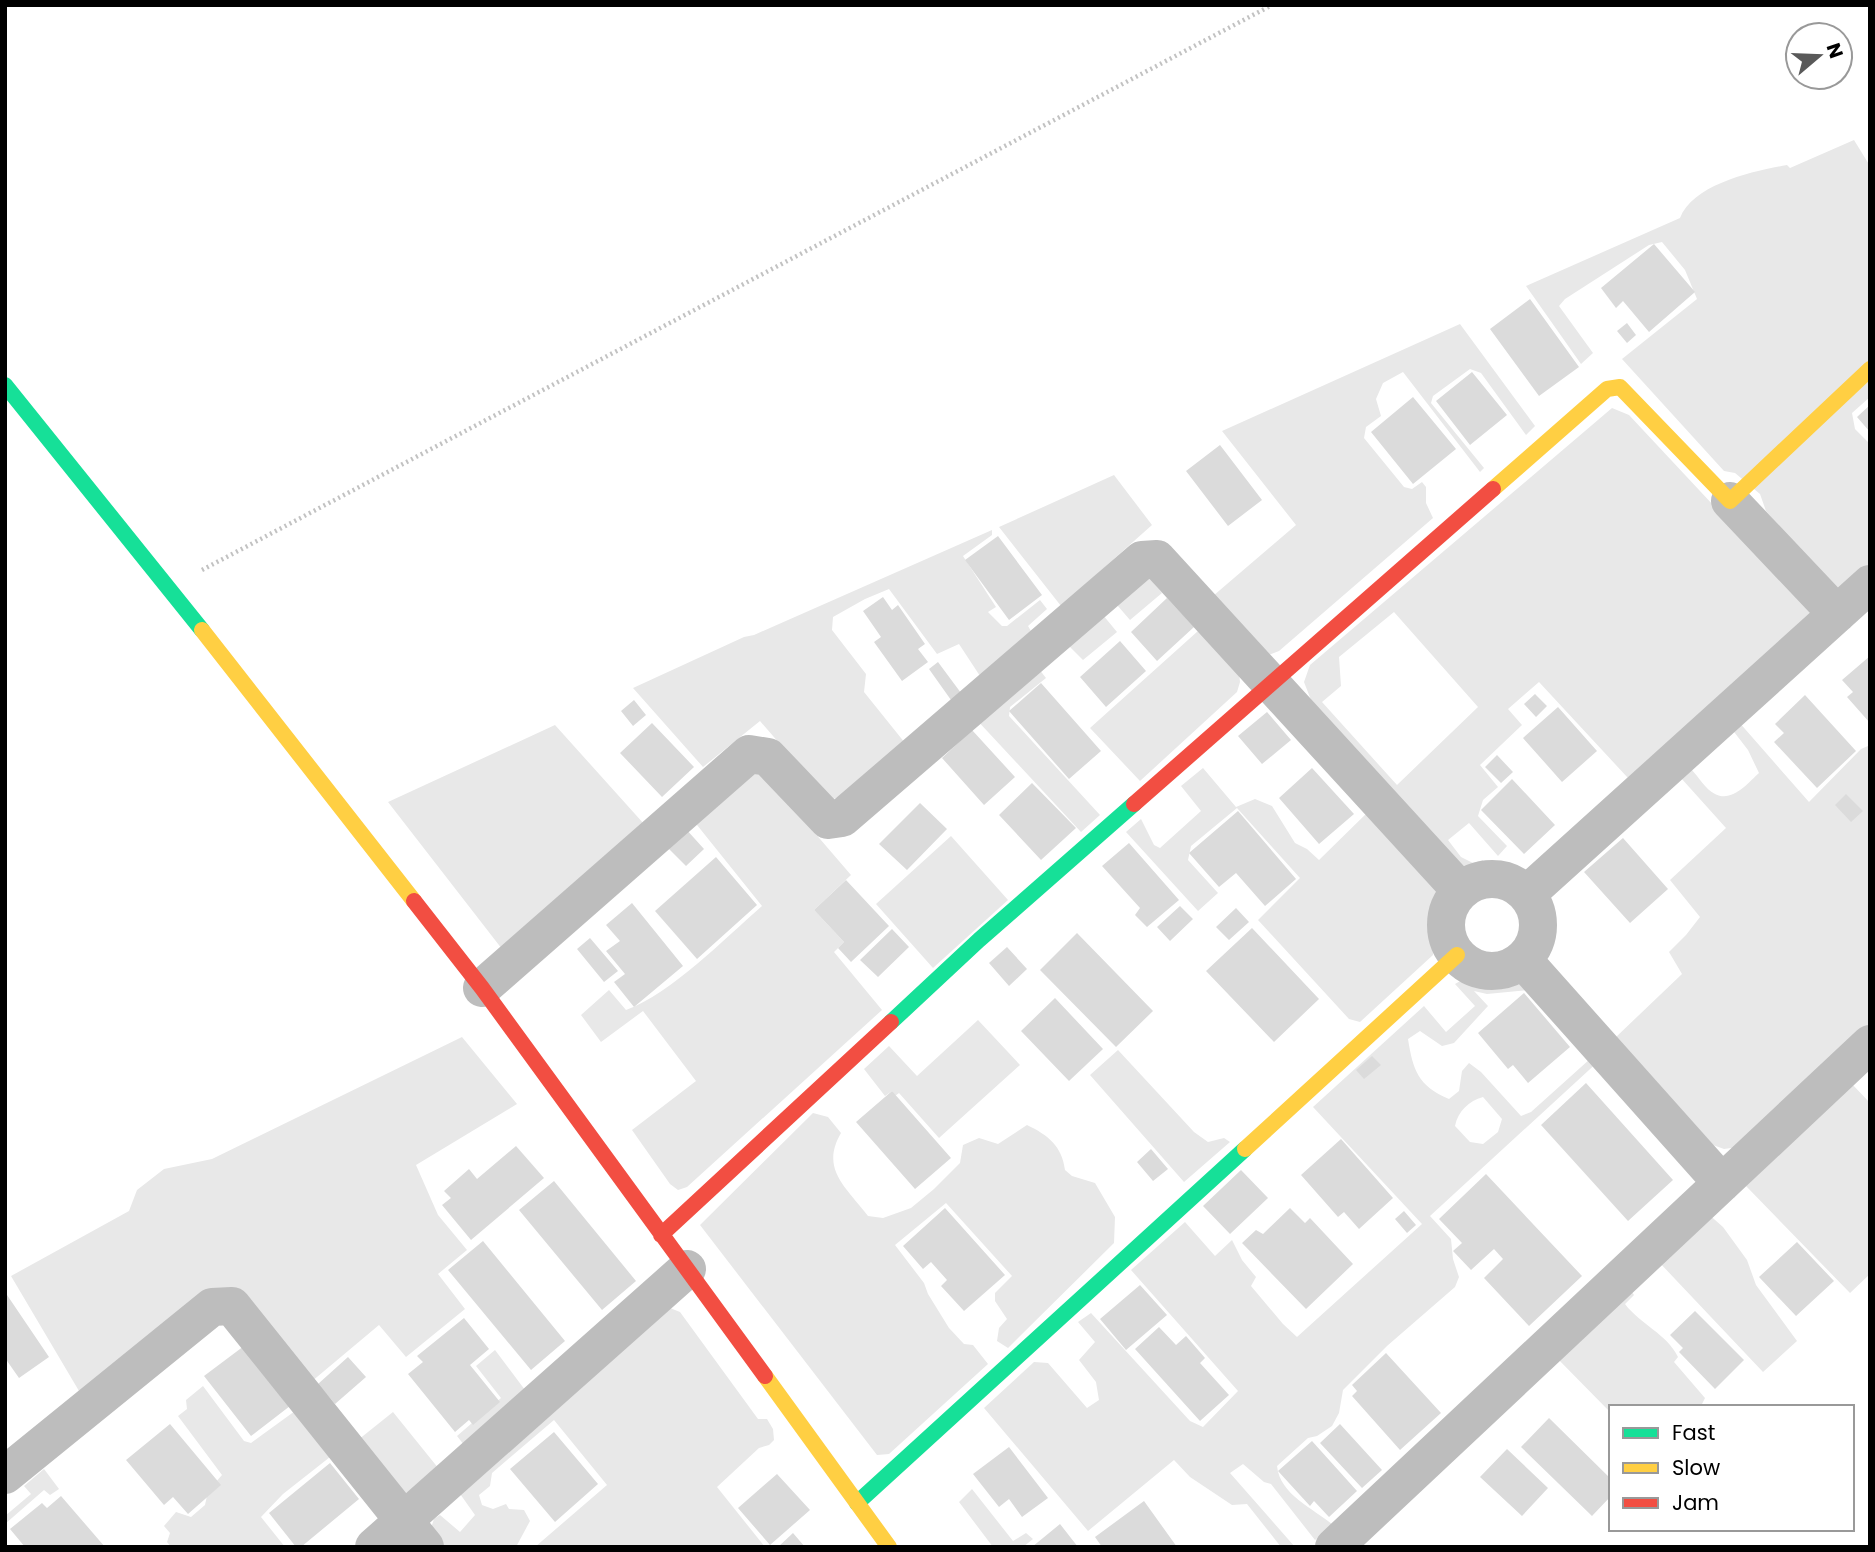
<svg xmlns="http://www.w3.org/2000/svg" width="1875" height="1552" font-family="Poppins,sans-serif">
<rect width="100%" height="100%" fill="#fff"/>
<!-- green -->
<path fill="#e8e8e8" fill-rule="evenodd" d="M1854,140L1870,166V397L1852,413L1855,429L1870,444V566L1840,589L1830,585L1766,511L1760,494L1735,473L1724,471L1622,359L1697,299L1685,270L1662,242L1649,245L1565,299L1559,306L1593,353L1581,364L1526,286L1680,218C1693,184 1754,171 1787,165L1790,168Z
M1460,324L1535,426L1526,435L1481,373L1470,369L1433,396L1431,403L1484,468L1480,472L1403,372L1383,383L1376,399L1381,416L1366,427L1364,438L1404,487L1412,489L1422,482L1426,487V503L1433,518L1279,651L1269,655L1213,596L1296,525L1222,431Z
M1612,408L1629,415L1814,613L1628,778L1539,682L1508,709L1522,725L1480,765L1498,787L1483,800L1478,816L1507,846L1498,856L1469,823L1448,840L1461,857L1473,863L1483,860L1488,869L1471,871L1459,867L1311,700L1304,682L1310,665ZM1394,612L1478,707L1397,785L1322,702L1341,686L1339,657Z
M1114,475L1152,525L1061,606L999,527Z
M992,530V535L963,556L996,607L988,612L1002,626H1007L1040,600L1047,609L1028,626L1031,631L980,676L959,644L937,654L889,589L865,599L833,617L832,630L866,674L864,692L905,743L841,796L831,800L824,795L760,721L703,767L633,688L744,637L754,635Z
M1149,577L1162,593L1130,620L1111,598Z
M1098,609L1117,632L1083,660L1064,641Z
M1198,631L1239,672L1240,682L1237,692L1140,781L1090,728Z
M1035,664L1046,678L1010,707L1009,716L1100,815L1081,832L975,718Z
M1738,721L1809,802L1861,749L1868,746L1870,748V1024L1738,1147L1724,1149L1713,1145L1616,1037L1682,974L1669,952L1686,935L1700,917L1670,880L1726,828L1681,778L1691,769C1698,776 1706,790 1715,794C1732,803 1748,783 1759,773L1748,750L1731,728Z
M555,725L644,824L502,949L388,802Z
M1203,768L1236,807L1255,799L1272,806L1295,843L1307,849L1319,860L1372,808L1441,887L1443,900L1433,955L1360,1022L1349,1019L1258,920L1300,878L1237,808L1191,846L1188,860L1218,893L1198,911L1126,832L1141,819L1154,845L1160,848L1201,811L1181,786Z
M759,773L771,782L851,875L814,910L844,942L834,952L882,1010L687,1187L678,1190L670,1184L632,1130L696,1081L643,1011L601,1042L581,1015L609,990L626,1010C672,993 724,939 762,906L693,820L745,775Z
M951,836L1008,900L933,968L876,904Z
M1527,977L1601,1059L1430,1216L1451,1239L1453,1259L1459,1277L1455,1287L1387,1346L1343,1390L1339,1413L1332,1426L1317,1436L1308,1438L1277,1466C1280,1495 1313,1508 1333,1525L1315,1540L1271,1484L1264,1482L1243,1464L1230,1473L1295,1547H1281L1247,1504L1232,1505L1190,1477L1174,1460L1088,1531L984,1408L1034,1362L1048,1363L1087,1408L1099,1400L1096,1382L1079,1360L1095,1342L1078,1322L1091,1313L1190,1421L1203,1427L1238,1391L1131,1270L1185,1222L1215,1256L1232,1240L1242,1260L1256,1277L1251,1286L1283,1324L1297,1337L1422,1224L1313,1107L1424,1006L1446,1032L1475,1006L1455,984L1462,980L1504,982ZM1528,990L1590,1059L1531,1112L1521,1116L1481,1072L1469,1063L1462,1071L1459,1091L1449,1099C1418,1086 1413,1070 1408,1039L1420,1031L1442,1046L1454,1043L1488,1006L1474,991L1487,994ZM1483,1097L1502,1119L1498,1132L1483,1144L1470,1142L1455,1126C1458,1111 1469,1101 1483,1097Z
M978,1020L1020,1065L939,1138L899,1093L895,1096L892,1091L885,1096L864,1069L889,1046L917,1076Z
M462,1037L517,1104L416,1165L438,1215L467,1250L438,1274L465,1309L406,1357L379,1325L311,1382L253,1304L79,1391L11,1276L129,1211L137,1190L164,1169L212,1159Z
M1118,1050L1194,1132L1208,1142L1224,1138L1230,1142L1184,1182L1090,1075Z
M1852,1084L1870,1103V1274L1850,1293L1746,1186Z
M813,1113L828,1117L841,1133C820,1169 846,1187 868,1216L883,1218L911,1208L934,1189L960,1163L963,1145L979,1138L998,1144L1027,1125C1048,1135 1062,1146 1065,1170L1072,1176L1095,1183L1115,1217L1114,1243L1008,1348L997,1341L999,1328L1007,1319L995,1301V1293L1012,1276L946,1203L895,1245L924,1283L928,1294L949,1328L964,1344L973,1345L988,1364L889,1454L877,1455L700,1225Z
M1706,1212L1723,1227L1747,1260L1756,1285L1797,1341L1763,1372L1658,1261Z
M1627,1285L1634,1295L1625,1304C1640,1324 1667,1334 1678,1357L1674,1362L1705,1398L1702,1404L1704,1407H1611V1413L1554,1355Z
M670,1308L680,1312L758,1419H767L773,1429L774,1440L769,1445L759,1448L717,1487L765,1547H535L607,1485L554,1420L492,1473L490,1486L479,1495L482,1505L493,1509L506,1504L509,1509L524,1510L530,1521L516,1547H442L430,1531L434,1519L440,1515L460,1532L475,1515L458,1491Z
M495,1350L525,1390L464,1445L457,1436L501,1398L476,1366Z
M203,1386L244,1441L251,1443L295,1411L330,1457L283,1494L261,1517L285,1547H171L167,1542L170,1533L164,1526L176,1512L191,1517L205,1505L208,1491L222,1475L178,1416L187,1409L186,1400Z
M393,1412L439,1469L413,1492L398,1494L358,1440Z
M44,1469L59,1489L50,1495L44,1490L5,1524V1516L31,1494L24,1486Z
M972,1489L1013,1541L1026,1533L1033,1539L1023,1547H993L959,1502Z"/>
<!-- building -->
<path fill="#dbdbdb" d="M1654,244L1695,292L1649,332L1623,301L1616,308L1601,288Z
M1530,299L1579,367L1539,396L1490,329Z
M1627,323L1636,335L1627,343L1617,331Z
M1472,372L1507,415L1470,445L1436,401Z
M1413,397L1456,449L1413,484L1371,432Z
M1870,405V432L1857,417Z
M1220,445L1262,500L1228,526L1186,471Z
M998,536L1042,595L1009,620L965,560Z
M883,597L892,610L898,605L925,644L918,649L928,662L902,681L874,642L881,637L863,611Z
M1167,598L1194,627L1157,661L1131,632Z
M1120,641L1146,671L1106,707L1080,677Z
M1870,656V723L1847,697L1853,692L1842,680Z
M938,662L961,693L951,700L929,669Z
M1041,683L1101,751L1069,779L1009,711Z
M1535,694L1547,706L1536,717L1524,704Z
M1805,695L1856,751L1817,788L1774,742L1784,733L1775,724Z
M634,700L646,715L633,726L621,711Z
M1558,707L1597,751L1562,782L1523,738Z
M1267,712L1291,740L1262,764L1238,736Z
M652,723L694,767L662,797L620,753Z
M972,730L1015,777L984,805L942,758Z
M1497,755L1513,772L1501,783L1485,767Z
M1312,768L1354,814L1319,844L1279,798Z
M1512,779L1555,825L1524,854L1481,810Z
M1032,783L1076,828L1041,860L999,815Z
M1846,794L1863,811L1851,822L1835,805Z
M920,803L947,829L907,870L879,844Z
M1238,811L1296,879L1265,906L1236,873L1219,887L1189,853Z
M685,828L704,849L686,866L666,846Z
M1623,838L1668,889L1630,923L1584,872Z
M1129,843L1179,900L1147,927L1135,915L1140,908L1102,866Z
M716,857L757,905L697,959L655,911Z
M846,880L889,926L851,962L838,948L844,942L814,910Z
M632,903L683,966L634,1007L614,982L625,974L606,951L620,941L606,925Z
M1180,906L1193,919L1170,941L1157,927Z
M1236,908L1249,922L1229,940L1216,927Z
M1252,928L1319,999L1274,1042L1206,971Z
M892,929L909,947L878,977L860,960Z
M1077,933L1153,1011L1116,1047L1040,970Z
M590,938L618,971L604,982L577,949Z
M1007,947L1027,969L1009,986L989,963Z
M1524,993L1570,1047L1528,1083L1513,1065L1508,1069L1478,1033Z
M1055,998L1103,1049L1069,1081L1021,1031Z
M1372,1056L1381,1065L1364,1079L1356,1070Z
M1586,1083L1673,1180L1628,1221L1541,1125Z
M892,1091L951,1158L915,1189L856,1122Z
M1341,1139L1393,1198L1359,1229L1344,1212L1338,1217L1301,1175Z
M516,1146L544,1178L471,1240L442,1205L451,1198L444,1191L469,1169L477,1179Z
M1151,1149L1168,1169L1153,1181L1137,1162Z
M1241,1170L1268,1198L1230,1234L1203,1206Z
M1486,1174L1582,1276L1529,1326L1484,1278L1503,1259L1494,1249L1471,1270L1453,1251L1462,1243L1439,1219Z
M554,1181L636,1281L602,1310L519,1210Z
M945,1208L1005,1275L964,1311L941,1286L947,1280L931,1262L923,1269L903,1246Z
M1290,1208L1305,1223L1310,1218L1353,1264L1306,1309L1242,1243L1256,1230L1263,1234Z
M1404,1211L1416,1225L1407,1233L1395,1219Z
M483,1241L565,1341L531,1370L448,1270Z
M1797,1242L1834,1281L1796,1316L1759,1277Z
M1140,1285L1167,1315L1126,1350L1100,1319Z
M5,1292L49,1357L19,1378L5,1358Z
M1695,1311L1744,1360L1715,1389L1679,1352L1683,1348L1670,1335Z
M464,1318L489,1349L470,1365L500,1402L473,1425L469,1420L455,1432L408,1374L423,1362L417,1356Z
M1159,1327L1176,1345L1186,1336L1205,1358L1200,1363L1229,1395L1200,1421L1135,1349Z
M244,1346L290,1406L251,1436L204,1376Z
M1386,1353L1441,1413L1400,1450L1352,1396L1357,1391L1352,1385Z
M348,1357L366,1377L335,1404L318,1384Z
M1549,1418L1611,1479V1496L1592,1516L1521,1447Z
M170,1424L221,1485L188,1514L173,1497L164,1505L126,1460Z
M1340,1424L1382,1470L1362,1488L1320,1443Z
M554,1432L598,1484L555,1522L510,1469Z
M1312,1441L1357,1491L1329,1517L1314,1501L1310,1506L1278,1471Z
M1009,1447L1048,1498L1022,1517L1009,1499L999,1507L973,1474Z
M1507,1449L1548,1488L1522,1516L1480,1477Z
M330,1463L359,1499L301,1547H296L269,1513Z
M777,1474L810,1510L770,1545L738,1508Z
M61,1496L105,1547H25L10,1529L42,1503L47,1508Z
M1144,1501L1177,1547H1102L1095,1537Z
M1060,1524L1078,1547H1032Z
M793,1533L805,1547H778Z"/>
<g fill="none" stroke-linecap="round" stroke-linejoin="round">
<!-- path -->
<path stroke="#c2c2c2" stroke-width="4.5" stroke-dasharray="2 3.5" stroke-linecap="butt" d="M202,570L1272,5"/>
<!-- street -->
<path stroke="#bdbdbd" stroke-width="38" d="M1730,501L1837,614
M1446 925a46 46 0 1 1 92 0a46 46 0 1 1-92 0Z
M1527,894L1870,584
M1523,960L1722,1183
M482,988L749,754L768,757L828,820L842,818L1142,560L1157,559L1461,891
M5,1475L212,1307L232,1306L425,1547
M374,1547L687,1269
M1334,1547L1870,1044"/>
<!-- fast -->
<path stroke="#16e098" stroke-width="16" d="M5,385L202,630
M891,1022L979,940L1134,804
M857,1503L1245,1149"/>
<!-- slow -->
<path stroke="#ffcf43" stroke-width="16" d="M1493,489L1607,389L1620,387L1730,501L1870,369
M202,630L414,901
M1245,1149L1457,955
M765,1376L889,1547"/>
<!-- jam -->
<path stroke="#f24e42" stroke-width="16" d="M1134,804L1493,489
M414,901L482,988L765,1376
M661,1235L891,1022"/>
</g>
<!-- border -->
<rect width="1875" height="1552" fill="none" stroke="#000000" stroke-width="14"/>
<!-- legend -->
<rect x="1609" y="1405" width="245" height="126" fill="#ffffff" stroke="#999999" stroke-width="2"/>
<rect x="1623" y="1428" width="35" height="10" fill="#16e098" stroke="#999999" stroke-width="2"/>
<text x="1672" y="1440" font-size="21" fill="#000000">Fast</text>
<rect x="1623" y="1463" width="35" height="10" fill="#ffcf43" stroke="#999999" stroke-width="2"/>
<text x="1672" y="1475" font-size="21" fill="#000000">Slow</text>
<rect x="1623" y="1498" width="35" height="10" fill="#f24e42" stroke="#999999" stroke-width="2"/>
<text x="1672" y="1510" font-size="21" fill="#000000">Jam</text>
<!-- north arrow -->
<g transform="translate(1819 56) rotate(71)"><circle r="33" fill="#ffffff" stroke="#999999" stroke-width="2"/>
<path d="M0-5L12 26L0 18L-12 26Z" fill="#595959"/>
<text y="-10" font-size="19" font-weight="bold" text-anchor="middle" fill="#000000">N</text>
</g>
</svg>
